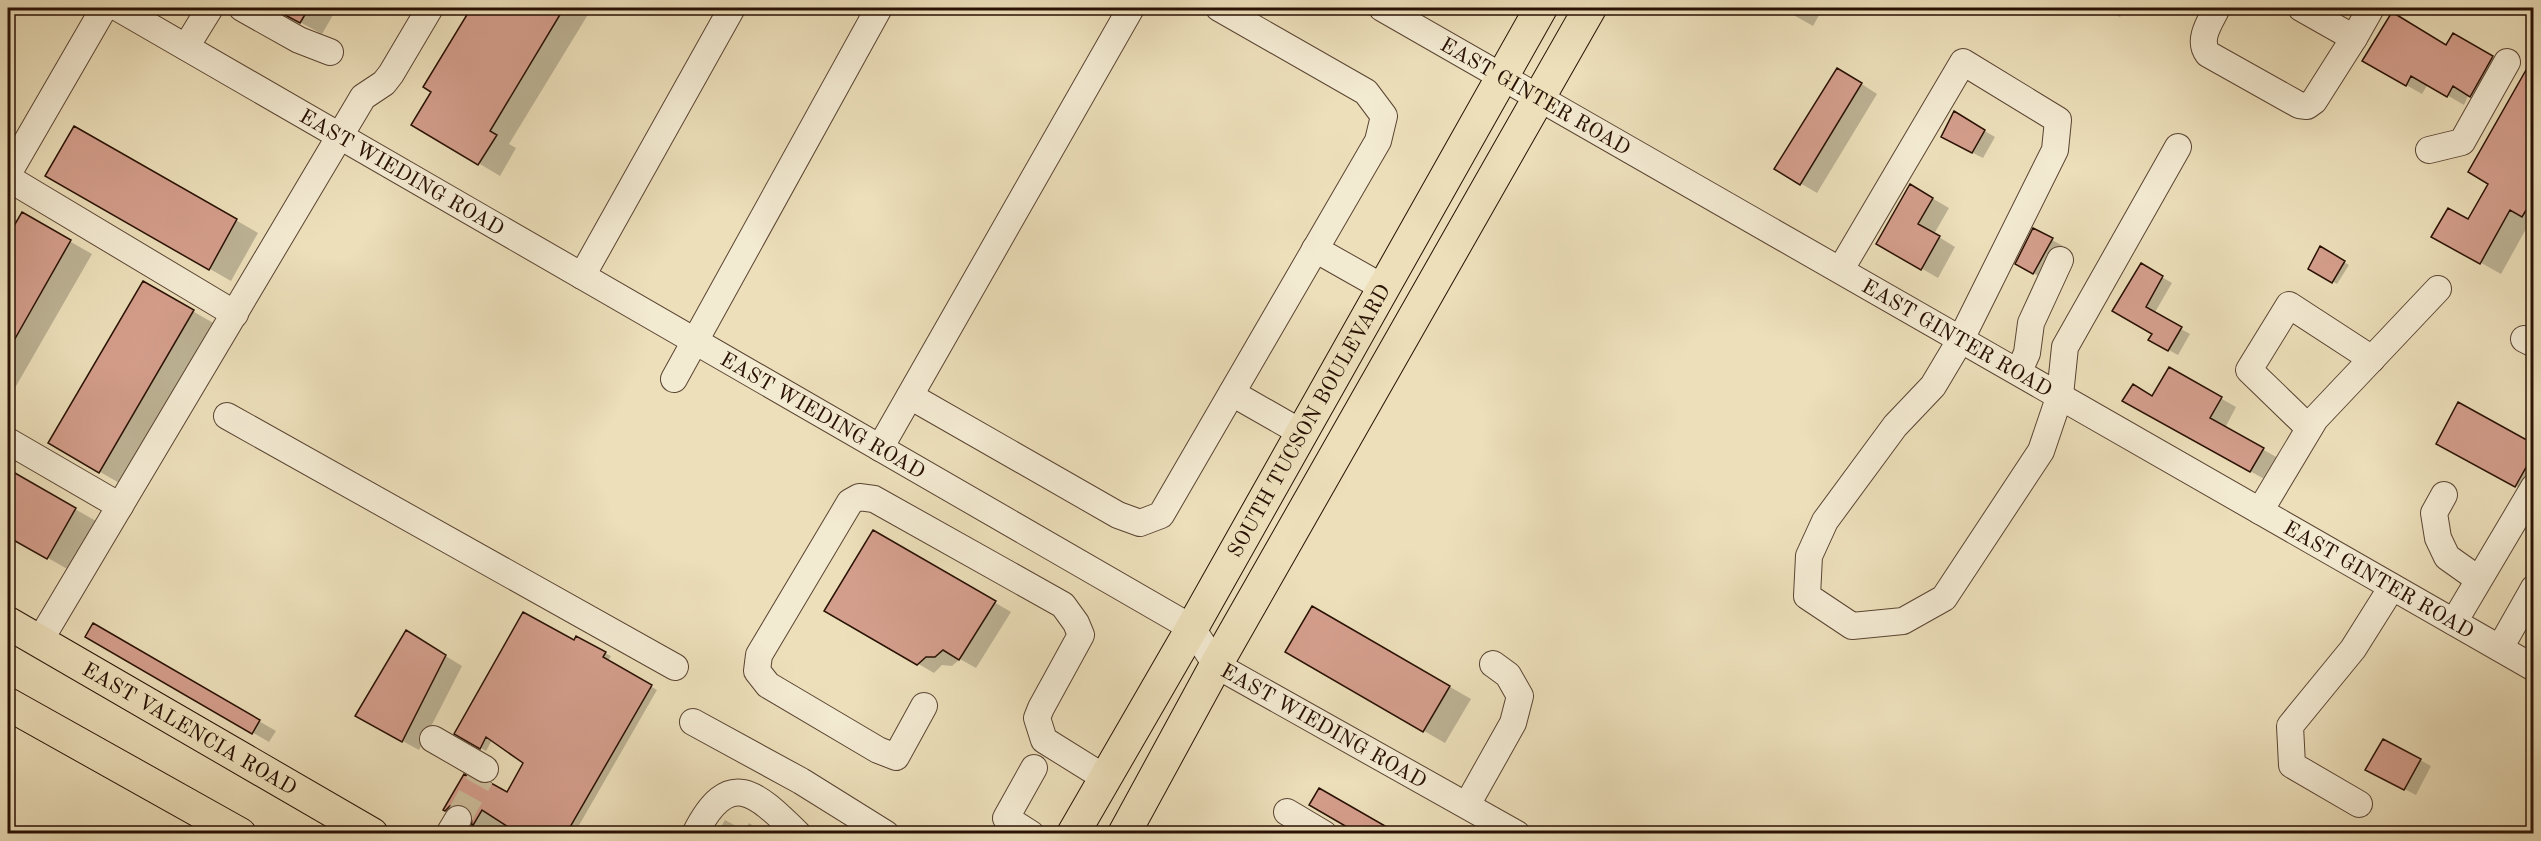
<svg xmlns="http://www.w3.org/2000/svg" width="2541" height="841" font-family="'Old Standard TT',serif">
<rect width="100%" height="100%" fill="#ecdfba"/>
<filter id="stains"><feTurbulence type="fractalNoise" baseFrequency=".00333" numOctaves="4"/><feColorMatrix values="0 0 0 0 .2 0 0 0 0 .09 0 0 0 0 .02 0 0 0 .5 -.17"/></filter>
<radialGradient id="worn" r=".72"><stop offset=".6" stop-color="#630" stop-opacity="0"/><stop offset="1" stop-color="#630" stop-opacity=".3"/></radialGradient>
<!-- shadow -->
<path fill="#0003" d="M274,8H337L322,34Z
M473,8H592L509,144L516,148L500,176L413,124L433,91L425,87Z
M1781,8H1823L1813,26Z
M2103,8H2126L2120,17Z
M2453,8H2467L2463,13Z
M2453,35L2508,67L2487,105L2469,94L2464,105L2428,84L2422,94L2364,61L2447,46Z
M2534,59V221L2531,220L2501,274L2433,236L2469,221L2491,184Z
M1854,79L1877,94L1817,193L1776,169Z
M1954,113L1995,137L1983,158L1953,143Z
M75,128L258,233L231,281L47,176Z
M1911,186L1949,208L1934,234L1955,247L1938,278L1878,243Z
M22,214L92,254L8,400V239Z
M2034,230L2063,246L2044,279L2017,264Z
M2321,249L2349,265L2337,284L2310,268Z
M2141,265L2172,283L2154,314L2190,334L2178,355L2150,340L2154,333L2114,311Z
M144,283L215,324L121,484L50,443Z
M2169,369L2236,407L2225,428L2278,458L2266,480L2124,401L2153,398Z
M2438,443L2534,445V492L2532,495Z
M8,471L96,521L69,570L8,535Z
M874,532L1011,612L976,668L960,659L952,666L942,665L934,673L826,610Z
M1313,608L1471,699L1445,743L1287,652Z
M93,625L276,731L269,742L87,637Z
M423,642L462,666L419,750L373,725Z
M574,642L605,653L611,656L608,661L657,690L574,834H486L473,826L475,818L469,808L456,809L452,814L445,810L478,784L507,794L525,763L492,740L486,751L456,733Z
M2420,760L2431,766L2416,795L2377,775Z
M725,820L745,831L749,823L767,834H717Z"/>
<!-- building -->
<path fill="#d49e8c" stroke="#291104" stroke-width="1.5" d="M272,8H309L300,23Z
M471,8H564L490,131L497,135L478,165L411,125L431,92L423,87Z
M2392,12L2446,45L2453,33L2493,56L2470,97L2453,86L2447,97L2411,76L2406,86L2362,61Z
M2534,56V197L2522,217L2510,210L2480,264L2431,237L2448,208L2468,219L2488,184L2468,172Z
M1837,68L1862,83L1800,185L1774,169Z
M1954,111L1985,130L1972,153L1941,137Z
M74,126L237,219L209,270L45,176Z
M1910,184L1933,198L1918,224L1940,236L1921,270L1876,244Z
M22,212L71,240L8,351V236Z
M2033,228L2053,238L2033,274L2015,264Z
M2320,246L2345,261L2332,283L2308,269Z
M2141,263L2163,276L2146,307L2182,327L2168,351L2148,340L2152,334L2112,311Z
M143,281L194,310L99,473L48,443Z
M2169,367L2222,397L2210,418L2264,448L2250,472L2122,401L2133,384L2152,396Z
M2458,402L2534,444V453L2515,487L2436,444Z
M8,469L76,508L47,559L8,537Z
M873,530L996,601L959,660L943,650L935,657H926L917,665L824,611Z
M1312,606L1450,686L1423,732L1285,652Z
M523,612L574,640L576,636L606,652L603,657L652,685L566,834H519L482,810L472,827L471,812L465,806L458,804L450,806L445,811L443,810L464,774L478,782L491,783L507,792L523,763L486,737L480,749L454,734Z
M93,623L260,720L252,734L85,637Z
M406,630L446,655L402,742L355,716Z
M2383,739L2421,759L2404,790L2365,770Z
M1319,788L1399,834H1359L1309,805Z"/>
<g fill="none" stroke-linecap="round" stroke-linejoin="round">
<!-- minor-tunnel -->
<path stroke="#cfc09f" stroke-width="26" stroke-dasharray="26 13" stroke-linecap="butt" d="M458,819L481,777"/>
<!-- minor casing -->
<g stroke="#5a4432" stroke-width="28">
<g id="minor">
<path id="s1" d="M118,8L1192,628L1216,665L1517,834"/>
<path d="M242,8L299,40L330,52"/>
<path id="s2" d="M1382,8L2534,668"/>
<path d="M2217,8C2210,22 2197,40 2208,54L2299,105L2307,106L2314,101L2354,38"/>
<path d="M2301,8L2354,38L2371,8"/>
<path d="M186,47L210,8"/>
<path d="M2429,150L2462,142L2507,62"/>
<path d="M8,174L104,8"/>
<path d="M8,178L235,314"/>
<path d="M1315,249L1384,288"/>
<path d="M1841,269L1963,62L2058,120L2055,150L1961,339L1933,386L1895,426L1825,521L1809,556L1807,596L1852,626L1903,621L1944,598L2041,451L2060,395L2065,347L2178,147"/>
<path d="M582,276L732,8"/>
<path d="M2524,339L2534,344"/>
<path d="M2019,371L2027,353L2031,323L2060,260"/>
<path d="M674,379L879,8"/>
<path d="M1232,393L1302,433"/>
<path d="M910,396L1118,515L1140,523L1161,515L1378,141L1384,116L1366,92L1219,8"/>
<path d="M227,416L675,667"/>
<path d="M2309,428L2249,370L2289,305L2372,359"/>
<path d="M8,441L120,506"/>
<path d="M880,448L1131,8"/>
<path d="M2444,495L2434,513L2438,538L2447,557L2478,579"/>
<path d="M2260,511L2315,419L2438,289"/>
<path d="M2454,622L2534,487"/>
<path d="M39,642L363,97L384,83L391,74L430,8"/>
<path d="M2500,648L2534,588"/>
<path d="M924,706L896,757L878,750L768,685L757,671L759,655L850,502L859,497L874,499L1063,605L1076,623L1081,635L1041,708L1037,718L1044,740L1105,778"/>
<path d="M693,722L801,781L886,834"/>
<path d="M433,739L485,769"/>
<path d="M2359,804L2292,765L2290,726L2353,649L2392,587"/>
<path d="M1467,805L1513,723L1520,696L1508,675L1493,664"/>
<path d="M1287,812L1324,834"/>
<path d="M449,834L458,819"/>
<path d="M695,834C729,766 756,793 798,834"/>
<path d="M1031,834L1006,818L1034,768"/>
</g>
</g>
<!-- major casing -->
<g stroke="#291104" stroke-width="34">
<g id="major">
<path id="s3" d="M8,623L372,834"/>
<path d="M8,704L240,834"/>
<path id="s4" d="M1073,834L1192,628L1541,8"/>
<path d="M1124,834L1216,665L1590,8"/>
</g>
</g>
<!-- minor -->
<use href="#minor" stroke="#f3ead2" stroke-width="26"/>
<!-- major -->
<use href="#major" stroke="#ecdfba" stroke-width="32"/>
</g>
<g text-anchor="middle" stroke-width="6" stroke-linejoin="round" paint-order="stroke">
<!-- street labels -->
<g font-size="21" fill="#291104" stroke="#f3ead2">
<text dy="7" stroke="none"><textPath href="#s2" startOffset="177">EAST GINTER ROAD</textPath></text>
<text dy="7" stroke="none"><textPath href="#s1" startOffset="328">EAST WIEDING ROAD</textPath></text>
<text dy="7" stroke="none"><textPath href="#s2" startOffset="663">EAST GINTER ROAD</textPath></text>
<text dy="7" stroke="none"><textPath href="#s1" startOffset="814">EAST WIEDING ROAD</textPath></text>
<text dy="7" stroke="none"><textPath href="#s4" startOffset="476">SOUTH TUCSON BOULEVARD</textPath></text>
<text dy="7" stroke="none"><textPath href="#s2" startOffset="1149">EAST GINTER ROAD</textPath></text>
<text dy="7" stroke="none"><textPath href="#s1" startOffset="1408">EAST WIEDING ROAD</textPath></text>
<text dy="7" stroke="none"><textPath href="#s3" startOffset="210">EAST VALENCIA ROAD</textPath></text>
</g>
</g>
<!-- margin -->
<rect width="2541" height="841" fill="none" stroke="#ecdfba" stroke-width="30"/>
<rect x="9" y="9" width="2523" height="823" fill="none" stroke="#291104" stroke-width="3"/>
<rect x="15" y="15" width="2511" height="811" fill="none" stroke="#291104" stroke-width="1.5"/>
<rect width="100%" height="100%" filter="url(#stains)"/>
<rect width="100%" height="100%" fill="url(#worn)"/>
</svg>
